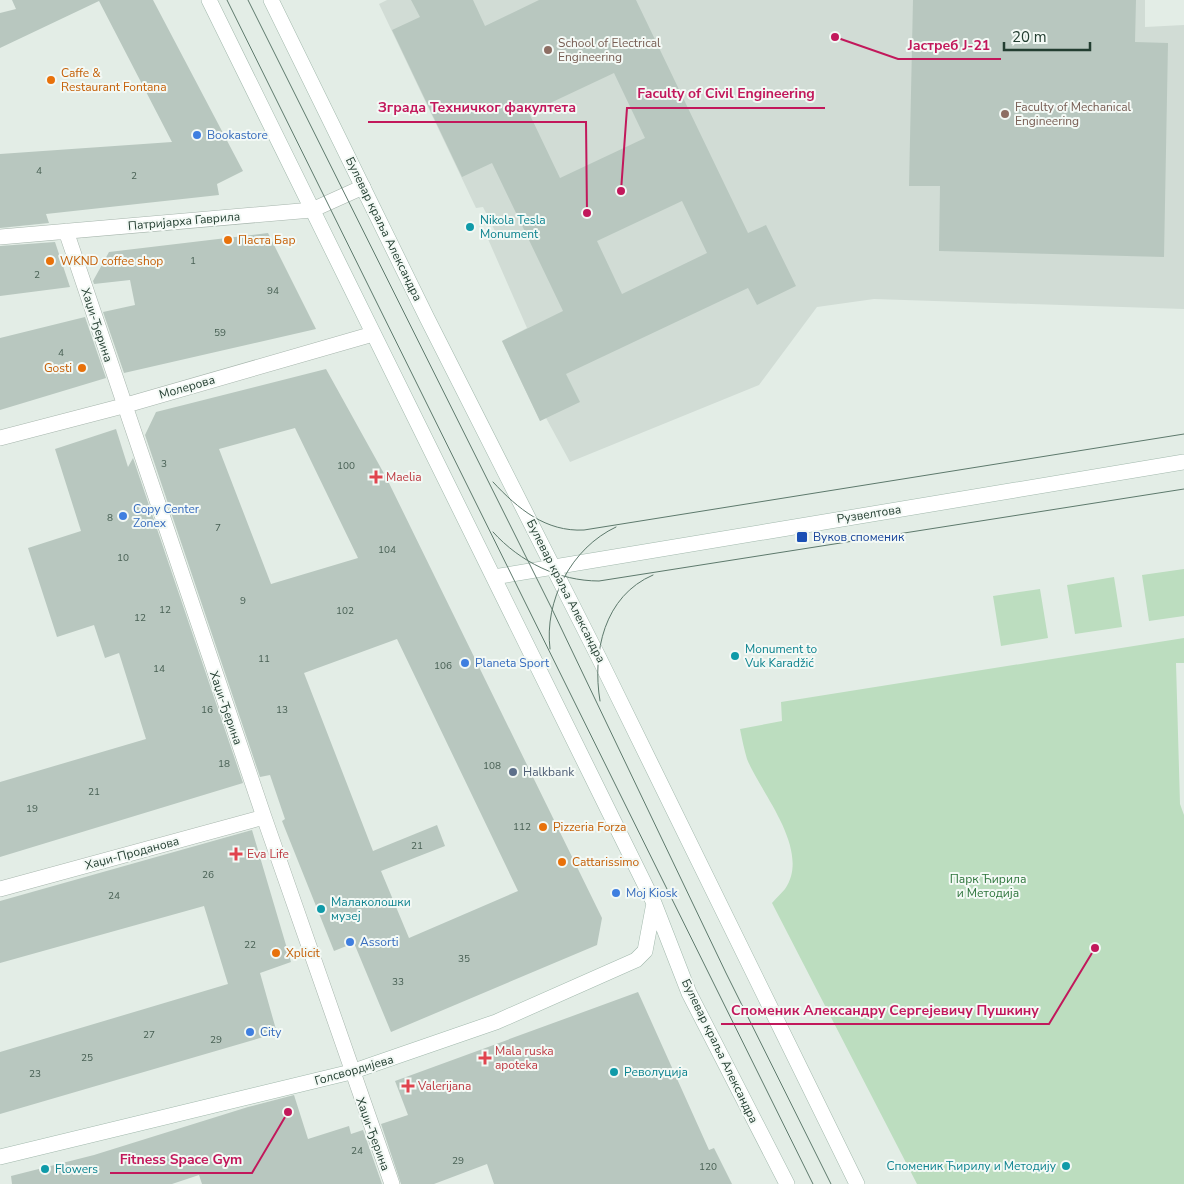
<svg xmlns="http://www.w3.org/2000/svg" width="1184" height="1184" font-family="'Nunito Sans',sans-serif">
<rect width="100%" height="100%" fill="#e3ede6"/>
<!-- built -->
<path fill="#d1dcd5" d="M387,0H1145V27L1184,25V309L874,299L817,307L759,385L570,462L546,418L540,421L502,341L527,328L488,239L496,233L483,207L476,208L379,4Z"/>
<!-- green -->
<path fill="#bcddbf" d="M1184,569V616L1149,621L1142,575Z
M1114,577L1122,627L1075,634L1067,585Z
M1040,589L1048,638L1001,646L993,596Z
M1184,638V663H1176L1180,804L1184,815V1184H917L772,903C776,898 781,894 785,889C812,850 760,792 747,759C744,749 742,739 740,729L782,721L781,702Z"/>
<!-- building -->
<path fill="#b8c7bf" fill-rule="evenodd" d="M12,0H153L243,171L217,184L219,195L46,214L49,223L0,228V154L172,142L99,1L0,48V13L16,9Z
M411,0H473L485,26L539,0H636L748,233L766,225L796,286L757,305L748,288L566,374L580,402L540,421L502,341L563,311L492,163L462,177L392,30L420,17ZM614,73L645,138L560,178L529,113ZM682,201L707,253L622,294L597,241Z
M913,0H1136L1135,42L1168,43L1164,257L939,251L940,186H909Z
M268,233L316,329L124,373L103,312L135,305L130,280L94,284L93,281L109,252Z
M55,242L70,287L0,296V246Z
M85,317L106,378L0,410V338Z
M326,369L387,479L602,918L597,945L391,1032L354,943L334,951L282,821L285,819L270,775L260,777L145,435L156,412ZM295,428L358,558L271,584L219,449ZM397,639L518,891L409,938L381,871L445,846L437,825L373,851L304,673Z
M116,429L128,467L133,458L243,783L0,857V782L146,739L119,653L105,658L94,625L57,637L28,548L81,531L55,449Z
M252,830L291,962L260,973L277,1033L0,1114V1052L228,984L204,906L0,963V901Z
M638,992L709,1150L714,1148L732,1184H494L487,1164L434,1184H401L381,1124L408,1115L395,1081Z
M294,1095L308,1139L349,1126L351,1134L363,1130L382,1184H202L199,1175L172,1184H12L11,1176L94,1155L248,1107Z"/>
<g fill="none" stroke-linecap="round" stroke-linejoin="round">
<!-- street casing -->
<g stroke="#a6b5ac" stroke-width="16">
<path id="street" d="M66,231L264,817L392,1184
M0,237L312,210L363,187
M0,438L123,406L373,334
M0,889L264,817"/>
</g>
<!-- secondary casing -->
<g stroke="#a1b8ac" stroke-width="16">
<path id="secondary" d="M209,0L654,903L689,993L787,1184
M271,0L427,318L599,658L857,1184
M494,577L1184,462
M0,1157L351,1072L496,1022L636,960L645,951L654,903"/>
</g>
<!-- street -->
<use href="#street" stroke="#fff" stroke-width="15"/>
<!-- secondary -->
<use href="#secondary" stroke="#fff" stroke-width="15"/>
<!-- tram -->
<path stroke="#5d796c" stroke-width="1" d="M227,0L813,1184
M248,0L552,609L726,973L831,1184
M493,482C518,509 546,532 584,530L1184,434
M493,532C520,562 559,581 599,581L1184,489
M550,649C544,601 571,548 616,527
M600,701C592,652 604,596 653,575"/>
</g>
<!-- markers -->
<g fill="#8d6e63" stroke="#f3f9f5" stroke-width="2">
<circle cx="548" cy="50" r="5"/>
<circle cx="1005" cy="114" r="5"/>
</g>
<g fill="#e8710a" stroke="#f3f9f5" stroke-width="2">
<circle cx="51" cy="80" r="5"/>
<circle cx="228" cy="240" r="5"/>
<circle cx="50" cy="261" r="5"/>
<circle cx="82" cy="368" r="5"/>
<circle cx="543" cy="827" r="5"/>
<circle cx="562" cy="862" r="5"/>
<circle cx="276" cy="953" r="5"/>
</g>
<g fill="#3f7fe0" stroke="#f3f9f5" stroke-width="2">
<circle cx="197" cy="135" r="5"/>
<circle cx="123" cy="516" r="5"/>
<circle cx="465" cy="663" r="5"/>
<circle cx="616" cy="893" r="5"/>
<circle cx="350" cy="942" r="5"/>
<circle cx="250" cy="1032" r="5"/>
</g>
<g fill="#0f9aa8" stroke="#f3f9f5" stroke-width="2">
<circle cx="470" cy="227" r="5"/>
<circle cx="735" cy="656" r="5"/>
<circle cx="321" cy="909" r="5"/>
<circle cx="614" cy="1072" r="5"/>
<circle cx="1066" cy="1166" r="5"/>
<circle cx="45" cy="1169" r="5"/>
</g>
<g fill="#e0444e" stroke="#f3f9f5" stroke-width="2">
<path d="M373.5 469.5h5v5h5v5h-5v5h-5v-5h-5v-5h5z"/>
<path d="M233.5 846.5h5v5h5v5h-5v5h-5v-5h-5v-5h5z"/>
<path d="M482.5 1050.5h5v5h5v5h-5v5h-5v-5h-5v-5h5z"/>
<path d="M405.5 1078.5h5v5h5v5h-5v5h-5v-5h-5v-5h5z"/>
</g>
<rect fill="#1a4fb4" stroke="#f3f9f5" stroke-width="2" x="796" y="531" width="12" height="12" rx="2.5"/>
<circle fill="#5c6f8a" stroke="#f3f9f5" stroke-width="2" cx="513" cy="772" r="5"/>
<g text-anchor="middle" stroke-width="4" stroke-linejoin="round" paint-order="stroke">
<!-- number labels -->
<g font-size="10" fill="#486054">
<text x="39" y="174">4</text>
<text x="134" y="179">2</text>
<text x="193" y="264">1</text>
<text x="37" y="278">2</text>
<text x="273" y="294">94</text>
<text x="220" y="336">59</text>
<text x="61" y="356">4</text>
<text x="164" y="467">3</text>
<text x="346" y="469">100</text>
<text x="110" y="521">8</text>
<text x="218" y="531">7</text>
<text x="387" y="553">104</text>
<text x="123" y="561">10</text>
<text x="243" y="604">9</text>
<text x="165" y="613">12</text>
<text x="345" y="614">102</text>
<text x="140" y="621">12</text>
<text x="264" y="662">11</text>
<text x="443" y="669">106</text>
<text x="159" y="672">14</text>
<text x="207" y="713">16</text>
<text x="282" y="713">13</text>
<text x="224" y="767">18</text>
<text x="492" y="769">108</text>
<text x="94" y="795">21</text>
<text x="32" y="812">19</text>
<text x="522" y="830">112</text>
<text x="417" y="849">21</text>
<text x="208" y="878">26</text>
<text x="114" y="899">24</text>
<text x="250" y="948">22</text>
<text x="464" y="962">35</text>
<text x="398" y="985">33</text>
<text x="149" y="1038">27</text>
<text x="216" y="1043">29</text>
<text x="87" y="1061">25</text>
<text x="35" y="1077">23</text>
<text x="357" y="1154">24</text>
<text x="458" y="1164">29</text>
<text x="708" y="1170">120</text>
</g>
<!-- education labels -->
<g font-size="12" fill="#785e54" stroke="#f3f9f5" text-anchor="start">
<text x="558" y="47">School of Electrical<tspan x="558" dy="14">Engineering</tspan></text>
<text x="1015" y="111">Faculty of Mechanical<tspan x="1015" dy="14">Engineering</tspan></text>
</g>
<!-- food labels -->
<g font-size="12" fill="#c56008" stroke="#f3f9f5" text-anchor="start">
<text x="61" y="77">Caffe &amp;<tspan x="61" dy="14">Restaurant Fontana</tspan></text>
<text x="238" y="244">Паста Бар</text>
<text x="60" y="265">WKND coffee shop</text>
<text x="72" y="372" text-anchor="end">Gosti</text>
<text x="553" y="831">Pizzeria Forza</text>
<text x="572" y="866">Cattarissimo</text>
<text x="286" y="957">Xplicit</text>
</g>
<!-- shop labels -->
<g font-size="12" fill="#366cbe" stroke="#f3f9f5" text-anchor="start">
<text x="207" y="139">Bookastore</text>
<text x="133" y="513">Copy Center<tspan x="133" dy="14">Zonex</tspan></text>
<text x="475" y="667">Planeta Sport</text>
<text x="626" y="897">Moj Kiosk</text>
<text x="360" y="946">Assorti</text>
<text x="260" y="1036">City</text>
</g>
<!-- culture labels -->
<g font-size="12" fill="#0d838f" stroke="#f3f9f5" text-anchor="start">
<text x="480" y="224">Nikola Tesla<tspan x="480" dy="14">Monument</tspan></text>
<text x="745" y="653">Monument to<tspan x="745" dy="14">Vuk Karadžić</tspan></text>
<text x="331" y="906">Малаколошки<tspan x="331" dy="14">музеј</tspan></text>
<text x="624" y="1076">Револуција</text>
<text x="1056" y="1170" text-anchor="end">Споменик Ћирилу и Методију</text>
<text x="55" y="1173">Flowers</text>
</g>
<!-- street labels -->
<g font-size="12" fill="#233e31" stroke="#f3f9f5">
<text transform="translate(184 221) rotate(-5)" y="4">Патријарха Гаврила</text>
<text transform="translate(384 229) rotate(64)" y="4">Булевар краља Александра</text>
<text transform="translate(97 325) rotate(72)" y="4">Хаџи-Ђерина</text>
<text transform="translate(187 387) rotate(-16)" y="4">Молерова</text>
<text transform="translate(869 514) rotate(-9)" y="4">Рузвелтова</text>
<text transform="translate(566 591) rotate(63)" y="4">Булевар краља Александра</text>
<text transform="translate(226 708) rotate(71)" y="4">Хаџи-Ђерина</text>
<text transform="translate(132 853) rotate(-15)" y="4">Хаџи-Проданова</text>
<text transform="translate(720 1051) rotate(64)" y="4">Булевар краља Александра</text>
<text transform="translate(354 1070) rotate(-16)" y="4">Голсвордијева</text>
<text transform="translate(373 1134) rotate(70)" y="4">Хаџи-Ђерина</text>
</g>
<!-- health labels -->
<g font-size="12" fill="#be3a42" stroke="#f3f9f5" text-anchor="start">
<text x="386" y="481">Maelia</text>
<text x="247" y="858">Eva Life</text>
<text x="495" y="1055">Mala ruska<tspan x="495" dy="14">apoteka</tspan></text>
<text x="418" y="1090">Valerijana</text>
</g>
<!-- transit labels -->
<g font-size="12" fill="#164399" stroke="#f3f9f5" text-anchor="start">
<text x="813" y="541">Вуков споменик</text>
</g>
<!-- service labels -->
<g font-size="12" fill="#4e5e75" stroke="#f3f9f5" text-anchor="start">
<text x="523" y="776">Halkbank</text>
</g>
<!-- park labels -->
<g font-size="12" fill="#2d743b" stroke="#f3f9f5">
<text x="988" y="883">Парк Ћирила<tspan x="988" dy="14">и Методија</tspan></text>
</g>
</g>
<!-- callouts -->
<path fill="none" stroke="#c2185b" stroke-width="2" d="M835 37L898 59H1001M621 191L627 108H825M587 213L586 122H368M1095 948L1049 1024H721M288 1112L252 1173H110"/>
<g fill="#c2185b" stroke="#f3f9f5" stroke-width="2">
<circle cx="835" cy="37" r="5"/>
<circle cx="621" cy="191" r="5"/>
<circle cx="587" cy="213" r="5"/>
<circle cx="1095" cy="948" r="5"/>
<circle cx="288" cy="1112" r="5"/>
</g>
<g font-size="14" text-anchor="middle" font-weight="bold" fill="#c2185b" stroke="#f3f9f5" stroke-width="4" stroke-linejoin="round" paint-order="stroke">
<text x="949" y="50">Јастреб Ј-21</text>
<text x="726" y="98">Faculty of Civil Engineering</text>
<text x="477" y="112">Зграда Техничког факултета</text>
<text x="885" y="1015">Споменик Александру Сергејевичу Пушкину</text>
<text x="181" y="1164">Fitness Space Gym</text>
</g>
<!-- scale -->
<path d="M1004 42v8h86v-8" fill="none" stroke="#233e31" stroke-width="2.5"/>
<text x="1012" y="42" font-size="15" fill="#233e31" stroke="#f3f9f5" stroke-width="4" paint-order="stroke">20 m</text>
</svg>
